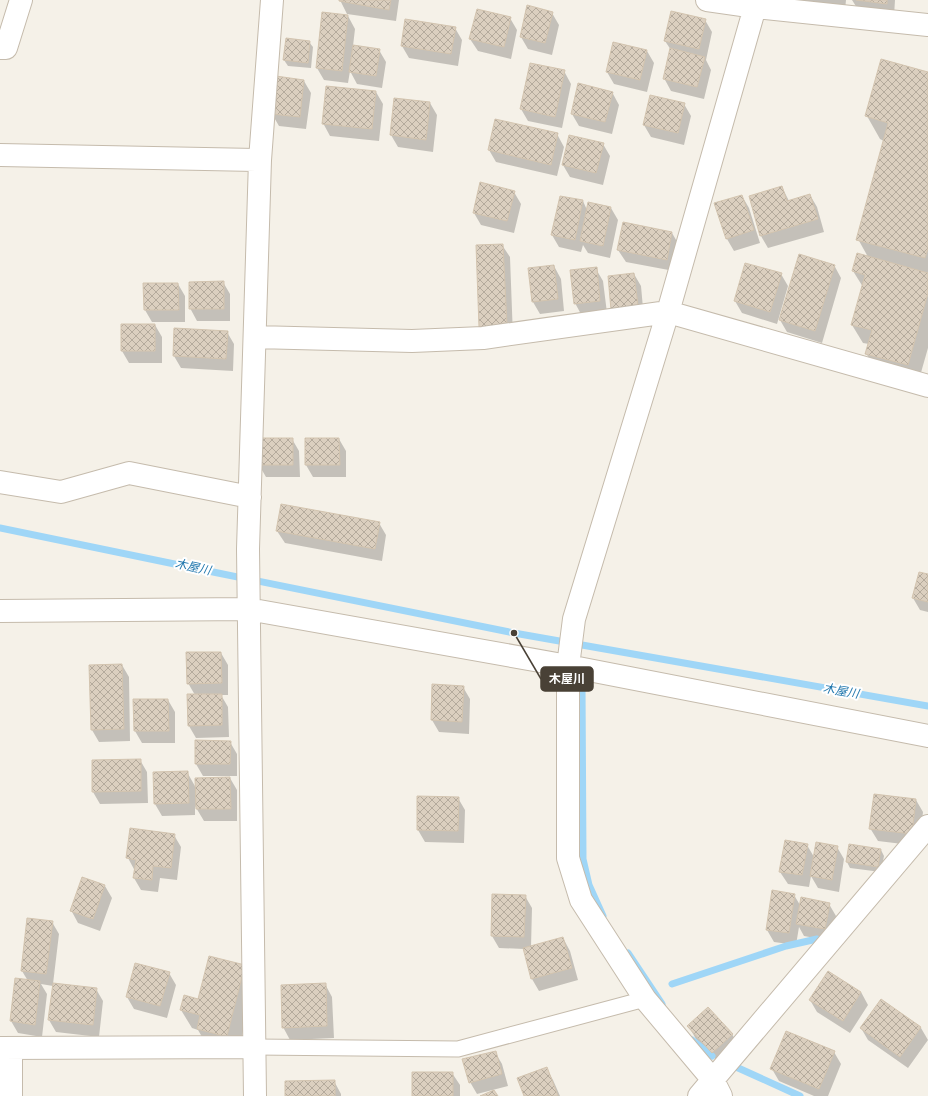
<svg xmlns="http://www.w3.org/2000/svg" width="928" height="1096" font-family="'Work Sans','Noto Sans JP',sans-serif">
<defs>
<pattern id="building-cross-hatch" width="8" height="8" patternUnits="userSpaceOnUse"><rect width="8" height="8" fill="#dbcfbf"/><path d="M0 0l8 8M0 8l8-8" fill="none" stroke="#b4aa9c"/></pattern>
</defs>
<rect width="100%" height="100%" fill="#f5f1e8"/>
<!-- shadow -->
<path fill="#0003" d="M340,0H399L396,21L347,14Z
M794,0H846L845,10Z
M852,0H895L894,16L859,11Z
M552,13L559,25L552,55L528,49L521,37Z
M348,16L355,29L353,46L379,50L386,62L382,88L357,84L350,71L348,83L324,80L317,68Z
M510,18L517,30L511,59L478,51L470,39Z
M705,20L712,32L706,60L711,70L704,99L671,91L664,78L671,50L665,41Z
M455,28L462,40L458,66L409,58L402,46Z
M309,42L313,47L311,68L288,66L284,60Z
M614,43L647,51L654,63L647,92L614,84L607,72Z
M564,71L571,84L562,128L528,121L521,109Z
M928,73V348L918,383L877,372L866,353L869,344L863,343L852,325L863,287L853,271L868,257L858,239L884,141L880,139L867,116Z
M304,81L311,93L306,129L279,126L272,114Z
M376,92L383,104L379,141L330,136L323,123Z
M612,92L619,105L612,134L579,126L572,114Z
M395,99L430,103L437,115L433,152L398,147L391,135Z
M684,104L691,116L684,145L651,137L644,125Z
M557,134L564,147L557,176L496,162L489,150Z
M603,144L610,156L603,185L570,177L563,165Z
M782,187L789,201L810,195L817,207L824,232L768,248L761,236L750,197Z
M514,192L521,204L514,233L481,225L474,213Z
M742,196L749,208L760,243L734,251L727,239L716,204Z
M583,201L587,210L589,203L611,208L618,220L610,258L588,253L583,245L581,252L559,247L552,235Z
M672,233L679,245L674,271L626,262L618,250Z
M502,245L510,257L513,337L488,338L480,326Z
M834,265L841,278L822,343L787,332L780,320Z
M554,266L561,279L564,311L540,314L533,302Z
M596,269L603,281L607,313L582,316L575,303Z
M634,274L641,286L644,319L620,322Z
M781,274L788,286L777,324L742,313L735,301Z
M223,282L230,294V321H197L190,308Z
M178,284L185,296V322H152L145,310Z
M122,325H155L162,337V363H129L122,351Z
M227,332L234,344L233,371L181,368L174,356Z
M292,439L299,451L300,477H266L259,465Z
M339,439L346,451V477H313L306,465Z
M379,523L386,535L382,561L285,543L277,531Z
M928,575V612L920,610L913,598Z
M221,653L228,665V695H221L228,707L229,737L196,738L189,726L195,695L188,683Z
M122,665L129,677L130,741L99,742L92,730Z
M463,687L470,699L469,734L439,732L432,720Z
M168,700L175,712V743H142L135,731Z
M230,742L237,754V776H203L196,764Z
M140,760L147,772L148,803L100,804L93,792Z
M187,772L196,788L230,778L237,790V821H204L195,806V815L162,816L155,804Z
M458,798L465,810L464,843L425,842L418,830Z
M916,800L923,812L919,846L878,841L870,828Z
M174,835L181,847L177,880L160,878L158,892L141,890L134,878L135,871L128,858Z
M807,845L814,857L837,847L844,859L839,892L818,888L811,876L809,887L788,884L780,872Z
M881,850L884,856L881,872L850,868L847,862Z
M83,878L105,886L112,898L100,931L78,923L71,910Z
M493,895L525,896L532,908L531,947L563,938L570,951L578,980L539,991L532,979L524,949L499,948L492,936Z
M794,895L800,905L829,904L836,916L831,941L804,936L799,927L796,945L774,942L767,930Z
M52,922L59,934L53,984L96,989L103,1001L99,1037L56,1032L49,1020L53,986L41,984L47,994L42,1037L18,1033L11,1021L16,979L28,981L22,971Z
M244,966L255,984L237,1055L208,1047L198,1030L192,1028L181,1010L199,1000Z
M169,973L176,985L167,1018L134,1009L127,997Z
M325,984L332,997L334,1038L290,1040L283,1027Z
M861,992L868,1005L850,1033L817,1012L810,1000Z
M881,1000L921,1028L928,1040L908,1068L868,1040L861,1028Z
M689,1027L732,1034L739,1047L720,1064L696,1039Z
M495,1052L502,1064L508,1086L477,1094L470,1082Z
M834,1052L841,1064L828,1096H814L779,1081L772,1069Z
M546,1068L553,1080L560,1096H525Z
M452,1073L460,1085V1096H413Z
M334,1081L341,1094V1096H286Z"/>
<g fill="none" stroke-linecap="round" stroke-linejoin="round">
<!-- stream -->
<path stroke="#9fd6f7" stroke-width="7" d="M0,528L218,573L514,633L928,706
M582,683L583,859L589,885L603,916
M628,953L662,1004
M672,984L786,946L817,939
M692,1040L712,1056
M736,1067L800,1096"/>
</g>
<!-- building -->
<path fill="url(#building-cross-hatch)" stroke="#d3c4af" d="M339,0H391L389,10L339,1Z
M856,0H887V4Z
M527,5L553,12L545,43L520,37Z
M477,9L511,17L504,47L469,39Z
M671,11L706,19L699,49L664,41Z
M322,12L348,15L342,71L316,68Z
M405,19L456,27L451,54L401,46Z
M286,38L310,41L308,63L283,60Z
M613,42L647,50L640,80L606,72Z
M353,45L380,49L376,76L349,72Z
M670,48L705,57L697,87L663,79Z
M881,59L928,72V249L925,258L856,240L888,123L865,116Z
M530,63L565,70L555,117L520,109Z
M276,76L304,80L300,117L271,114Z
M578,83L613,92L605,122L571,114Z
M326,86L376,91L372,129L322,124Z
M650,95L685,103L678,133L643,125Z
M394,98L430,102L426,140L390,135Z
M495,119L558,133L551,165L488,150Z
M569,135L604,143L596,173L562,165Z
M480,182L515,191L507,221L473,213Z
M782,186L787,201L810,194L818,219L760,236L749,196Z
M742,195L754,230L726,239L714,203Z
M560,196L583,200L575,240L551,235Z
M588,202L611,207L603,246L580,241Z
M623,222L672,232L667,260L617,250Z
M503,244L507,325L479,327L476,245Z
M857,253L928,273V293L908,365L865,354L872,330L851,325L865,275L852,271Z
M799,254L835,265L815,331L779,320Z
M745,263L782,273L770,312L734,301Z
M554,265L558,299L532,302L528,268Z
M597,267L600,301L574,304L570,270Z
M634,273L638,306L611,310L608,276Z
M224,281V309H189V282Z
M143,283H178L179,310H144Z
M121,324H155V351H121Z
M174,328L228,331L226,359L173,356Z
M258,438H293V465H258Z
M305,438H339L340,465H305Z
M281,504L380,522L375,549L276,531Z
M919,572L928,574V602L912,598Z
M186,652H221L222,683L187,684Z
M122,664L124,729L91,730L89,665Z
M432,684L464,686L462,722L431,720Z
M187,694H222V725L188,726Z
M133,699H168L169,731H134Z
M195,740L231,741L230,764H195Z
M141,759V791L92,792V760Z
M188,771L189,803L154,804L153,772Z
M230,777L231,809H196L195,778Z
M874,794L916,799L912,834L869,829Z
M417,796L459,797L458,831L417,830Z
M130,828L175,834L171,868L153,866L152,880L133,878L136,860L126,858Z
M785,840L808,844L802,875L779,872Z
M816,842L838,846L832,880L810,876Z
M849,844L881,849L878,867L846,862Z
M82,877L105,885L93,919L70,911Z
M772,890L795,894L789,933L766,930Z
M492,894L526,895L524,937L491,936Z
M801,897L830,903L825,929L796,924Z
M27,918L53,921L46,974L21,971Z
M563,937L572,968L531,979L523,948Z
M209,956L245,965L227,1036L228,1037L197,1029L200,1015L180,1010L184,995L198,999Z
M135,963L170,972L160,1006L126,997Z
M828,971L861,992L843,1021L809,1000Z
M15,978L40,981L35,1025L10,1021Z
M53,983L97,988L93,1025L48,1020Z
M326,983L327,1026L282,1028L281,985Z
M881,999L921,1027L900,1057L860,1028Z
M708,1007L733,1034L712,1053L687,1026Z
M786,1031L835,1051L819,1089L770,1069Z
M496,1051L502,1074L469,1083L462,1059Z
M547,1067L558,1096H524L517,1078Z
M412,1072H453V1096H412Z
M335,1080V1096H285V1081Z
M494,1090L498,1096H480Z"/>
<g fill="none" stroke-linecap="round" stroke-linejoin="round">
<!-- service casing -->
<g stroke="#c5bbac" stroke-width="17">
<path id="service" d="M255,1047L458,1049L645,999"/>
</g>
<!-- minor casing -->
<g stroke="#c5bbac" stroke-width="24">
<path id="minor" d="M707,0L756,7L928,25
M0,48H6L21,0
M0,155L260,160
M255,337L412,341L483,338L668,312L928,386
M0,482L61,492L129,473L250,497
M0,611L248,609L568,666L928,736
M0,1048L255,1047
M11,1096V1048
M255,1096L248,549L260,160L272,0
M699,1096L928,826
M721,1096L713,1080L645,999L581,900L568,858V666L574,619L668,312L757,0"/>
</g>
<!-- service -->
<use href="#service" stroke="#fff" stroke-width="15"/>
<!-- minor -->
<use href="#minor" stroke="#fff" stroke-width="22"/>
</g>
<g text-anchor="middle" stroke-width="4" stroke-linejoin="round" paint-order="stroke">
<!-- water labels -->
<g font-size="12" font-style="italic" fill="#2278ae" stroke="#fff">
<text transform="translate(193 567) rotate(12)" y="4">木屋川</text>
<text transform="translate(841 691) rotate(10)" y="4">木屋川</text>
</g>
</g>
<!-- callouts -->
<path fill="none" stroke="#494136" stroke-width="1.5" d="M514 633L541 679"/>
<circle fill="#494136" stroke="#fff" stroke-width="1.5" cx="514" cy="633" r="4"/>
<rect fill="#494136" stroke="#494136" stroke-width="1.5" x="541" y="667" width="52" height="24" rx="4"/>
<g font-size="12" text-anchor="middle" font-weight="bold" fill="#fff">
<text x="567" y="683">木屋川</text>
</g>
</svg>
